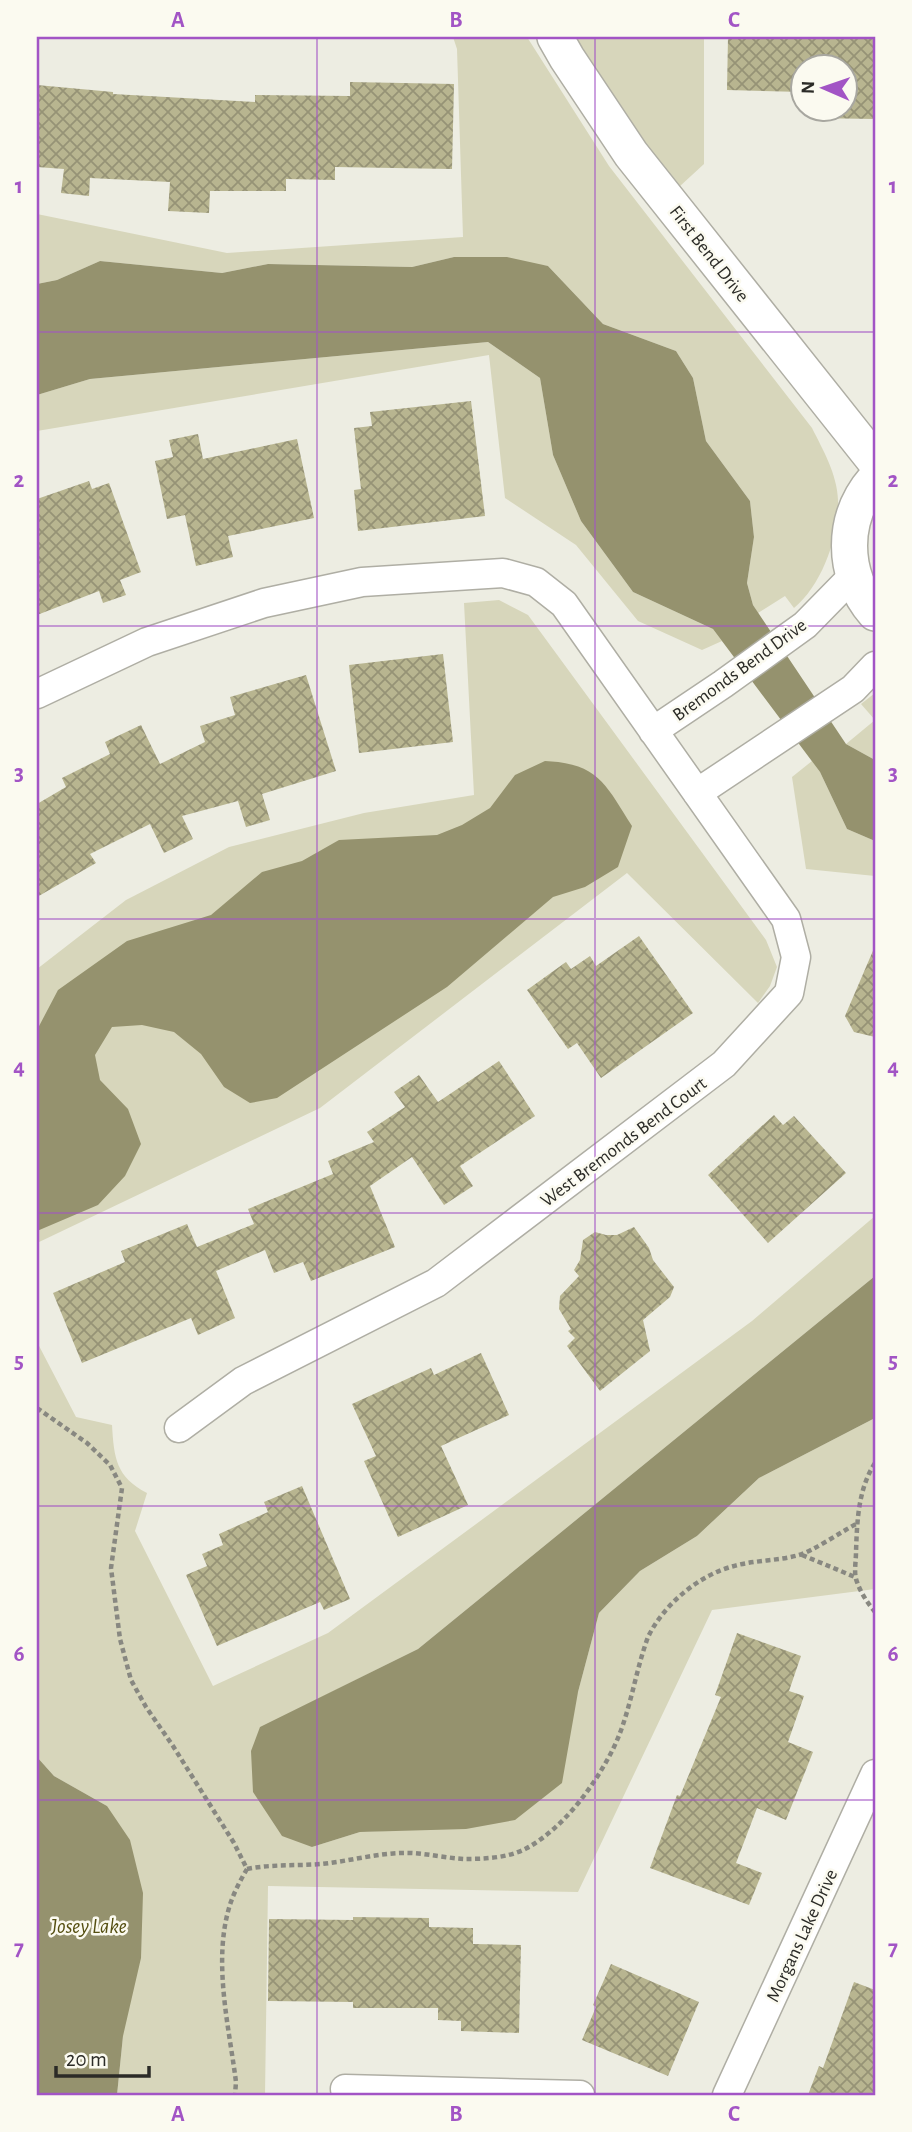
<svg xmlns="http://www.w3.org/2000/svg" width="912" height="2132" font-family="'Alegreya Sans',sans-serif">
<defs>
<pattern id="building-cross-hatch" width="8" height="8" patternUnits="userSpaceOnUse" patternTransform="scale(1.75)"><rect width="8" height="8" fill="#b8b590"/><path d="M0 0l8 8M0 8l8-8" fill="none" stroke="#969376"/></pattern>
</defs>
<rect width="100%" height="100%" fill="#edede2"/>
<!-- grass -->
<path fill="#d7d6bb" d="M453,37H527L609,166L812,428C823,450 837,474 838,500C839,537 822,585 794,608L785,596L758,613L753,605L747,583L754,537L750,501L706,441L693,378L676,351L603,324L548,266L454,257L412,267L268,264L222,273L100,261L57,280L37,284V214L227,253L463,237L457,49Z
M574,37H704V164L679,187L609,96Z
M488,342L540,378L553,455L581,521L633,592L713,629L722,641L702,650L638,621L576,545L505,498L489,355L37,431V395L90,379Z
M499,600L528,615L766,940L777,967L770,986L758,1003L627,873L320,1108L37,1243V969L126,900L229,847L364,813L474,795L464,603Z
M875,693V760L846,744L875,720L861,704Z
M812,761L820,772L847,829L875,841V876L806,869L792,777Z
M875,1216V1276L418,1649L260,1728L312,1847L360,1832L405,1830L578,1692L599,1613L640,1571L697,1536L759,1478L875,1418V1589L712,1610L578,1892L268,1886L265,2095H117L123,2036L107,1806L54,1776L37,1757V1342L76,1417L112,1425C114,1458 116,1477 147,1493L135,1531L213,1686L328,1633L752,1321Z"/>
<!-- water -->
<path fill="#95926e" d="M454,257H507L548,266L603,324L676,351L693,378L706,441L750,501L754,537L747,583L753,605L846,744L875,760V841L847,829L820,772L713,629L633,592L581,521L553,455L540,378L488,342L90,379L37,395V284L57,280L100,261L222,273L268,264L412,267Z
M545,761C598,763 606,785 632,826L618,867L585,887L553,897L447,987L277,1098L250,1103L224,1087L201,1054L174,1032L142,1025L112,1027L95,1055L100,1080L128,1109L141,1144L125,1176L98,1205L37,1231V1030L58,990L127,941L211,915L262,872L302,861L339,840L437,835L462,825L490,808L515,775Z
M875,1276V1418L759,1478L697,1536L640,1571L599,1613L578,1692L562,1783L515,1820L466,1829L360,1832L312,1847L282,1836L253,1792L251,1751L260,1727L418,1649Z
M37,1757L54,1776L107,1806L130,1840L143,1893L141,1958L123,2036L117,2095H37Z"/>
<!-- building -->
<path fill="url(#building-cross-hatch)" d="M728,37H875V119L810,118V108H845V66H803V92L727,90Z
M350,82L454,84L452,169L335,167V180L286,179V191H210L209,213L168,211L170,182L90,178L89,196L61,193L64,169L37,167V85L113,92V94L255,102V95L350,96Z
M471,401L485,516L358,531L354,490L361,489L354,428L372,426L370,412Z
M198,434L203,459L297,439L314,518L228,536L233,557L196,566L185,515L167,519L155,461L173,457L169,440Z
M89,481L92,489L109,483L141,572L120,580L126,595L103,603L99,591L37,615V499Z
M443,654L453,742L359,753L349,665Z
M306,675L336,771L262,794L270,820L246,827L238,801L182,816L193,839L164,853L150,824L90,854L96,863L37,897V804L66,787L62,778L110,754L105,742L141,725L160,764L205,742L200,726L235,715L230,697Z
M639,936L693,1013L601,1078L577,1043L568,1049L527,990L566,962L571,969L590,956L596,966Z
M875,946V1037L854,1032L845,1016Z
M499,1061L535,1116L460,1166L473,1186L444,1205L412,1157L370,1186L395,1247L311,1281L303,1262L274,1273L265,1250L216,1271L235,1318L198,1335L191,1318L82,1363L53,1293L125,1262L121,1251L187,1224L197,1247L254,1224L248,1209L333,1174L328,1161L374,1142L367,1132L405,1107L394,1092L419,1075L438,1102Z
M774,1115L783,1125L794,1116L846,1173L768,1243L708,1175Z
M634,1227L649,1248L653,1260L674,1287L670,1297L643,1320L650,1351L600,1391L567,1346L575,1338L568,1331L571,1329L559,1309L560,1296L579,1276L574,1270L580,1260L583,1240L595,1232L606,1235H617Z
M481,1353L509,1415L441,1446L468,1505L398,1537L364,1461L376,1456L352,1404L431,1368L434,1375Z
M302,1486L350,1599L324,1610L320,1602L217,1646L186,1575L207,1566L202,1554L223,1545L219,1534L268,1512L264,1502Z
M737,1633L801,1656L789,1691L804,1696L788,1742L813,1752L786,1820L757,1808L736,1863L762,1873L749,1905L650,1868L677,1795L680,1796L721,1697L715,1695Z
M353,1917L429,1918V1927L473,1928V1944L521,1945L519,2033L461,2031V2021L438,2020V2008H353V2002L268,2001L269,1919L353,1920Z
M611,1964L699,2002L668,2076L582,2040L596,2007L593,2005Z
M854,1982L875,1990V2095H808L819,2066L823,2068Z"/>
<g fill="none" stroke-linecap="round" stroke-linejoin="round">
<!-- minor casing -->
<g stroke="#afaea4" stroke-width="31">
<path id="minor" d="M37,694L147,642L264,603L362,582L503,573L536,582L564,604L786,919L796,957L789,993L724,1064L436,1283L243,1381L179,1428
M653,731L723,684L805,625L853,576
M697,793L853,689L875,666
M345,2089L580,2095
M727,2095L875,1774"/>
</g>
<!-- tertiary casing -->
<g stroke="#afaea4" stroke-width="38">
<path id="tertiary" d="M555,37L567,58L631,154L875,461
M875,479C841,518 841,573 875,613"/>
</g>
<!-- path -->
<path stroke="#888881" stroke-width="4.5" stroke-dasharray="5 3.5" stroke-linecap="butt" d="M37,1408L87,1443L110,1465L122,1488L111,1568L120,1639L131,1680L146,1707L173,1746L234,1843L247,1869C240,1881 233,1894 229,1908C213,1963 229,2027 236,2082L235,2095
M875,1463C858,1489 857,1522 856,1552C856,1561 854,1571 856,1579C860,1592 867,1602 875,1612
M802,1555L855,1577
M247,1869C272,1864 296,1866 321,1864C351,1861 381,1852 411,1853C429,1854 447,1858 464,1859C484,1859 509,1858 527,1848C563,1828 592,1789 611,1753C630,1717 634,1675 648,1637C664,1604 699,1575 734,1566C755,1560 778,1561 799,1555C813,1551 841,1532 856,1524"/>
<!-- minor -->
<use href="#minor" stroke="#fff" stroke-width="28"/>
<!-- tertiary -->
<use href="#tertiary" stroke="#fff" stroke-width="35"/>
</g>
<!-- grid -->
<path fill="none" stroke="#a254c5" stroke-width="2" stroke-opacity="0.55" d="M317,37V2095M595,37V2095M37,332H875M37,626H875M37,919H875M37,1213H875M37,1506H875M37,1800H875"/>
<g text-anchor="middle" stroke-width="5" stroke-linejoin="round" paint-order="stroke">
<!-- street labels -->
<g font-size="19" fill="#2b2b27" stroke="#fbfaf0">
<text transform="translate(710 253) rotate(52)" y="7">First Bend Drive</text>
<text transform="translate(739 669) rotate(-36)" y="7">Bremonds Bend Drive</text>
<text transform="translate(623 1141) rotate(-37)" y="7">West Bremonds Bend Court</text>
<text transform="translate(801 1935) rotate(-65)" y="7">Morgans Lake Drive</text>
</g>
<!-- water labels -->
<g font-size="21" font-style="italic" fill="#554f11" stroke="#fbfaf0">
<text x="89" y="1933">Josey Lake</text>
</g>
</g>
<!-- border -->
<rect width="912" height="2132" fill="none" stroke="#fbfaf0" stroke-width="77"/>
<!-- north arrow -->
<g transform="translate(824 88) rotate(272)"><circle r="33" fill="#fbfaf0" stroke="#a8a7a0" stroke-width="2"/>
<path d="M0-5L12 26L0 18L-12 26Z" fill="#a254c5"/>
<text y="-10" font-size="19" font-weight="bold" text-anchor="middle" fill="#2b2b27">N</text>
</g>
<!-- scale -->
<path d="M56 2066v10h93v-10" fill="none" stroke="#2b2b27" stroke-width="3.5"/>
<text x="66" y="2066" font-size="21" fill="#2b2b27" stroke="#fbfaf0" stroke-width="5" paint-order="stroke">20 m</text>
<rect x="38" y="38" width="836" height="2056" fill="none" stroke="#a254c5" stroke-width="2.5"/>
<g font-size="23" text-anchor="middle" font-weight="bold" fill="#a254c5">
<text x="178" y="27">A</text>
<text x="456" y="27">B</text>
<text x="734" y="27">C</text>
<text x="19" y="193">1</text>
<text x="893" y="193">1</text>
<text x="19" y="487">2</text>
<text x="893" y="487">2</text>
<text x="19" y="780">3</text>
<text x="893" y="780">3</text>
<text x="19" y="1074">4</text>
<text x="893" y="1074">4</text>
<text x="19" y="1368">5</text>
<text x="893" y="1368">5</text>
<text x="19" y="1661">6</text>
<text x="893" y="1661">6</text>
<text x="19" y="1955">7</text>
<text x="893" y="1955">7</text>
<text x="178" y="2121">A</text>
<text x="456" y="2121">B</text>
<text x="734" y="2121">C</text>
</g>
</svg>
